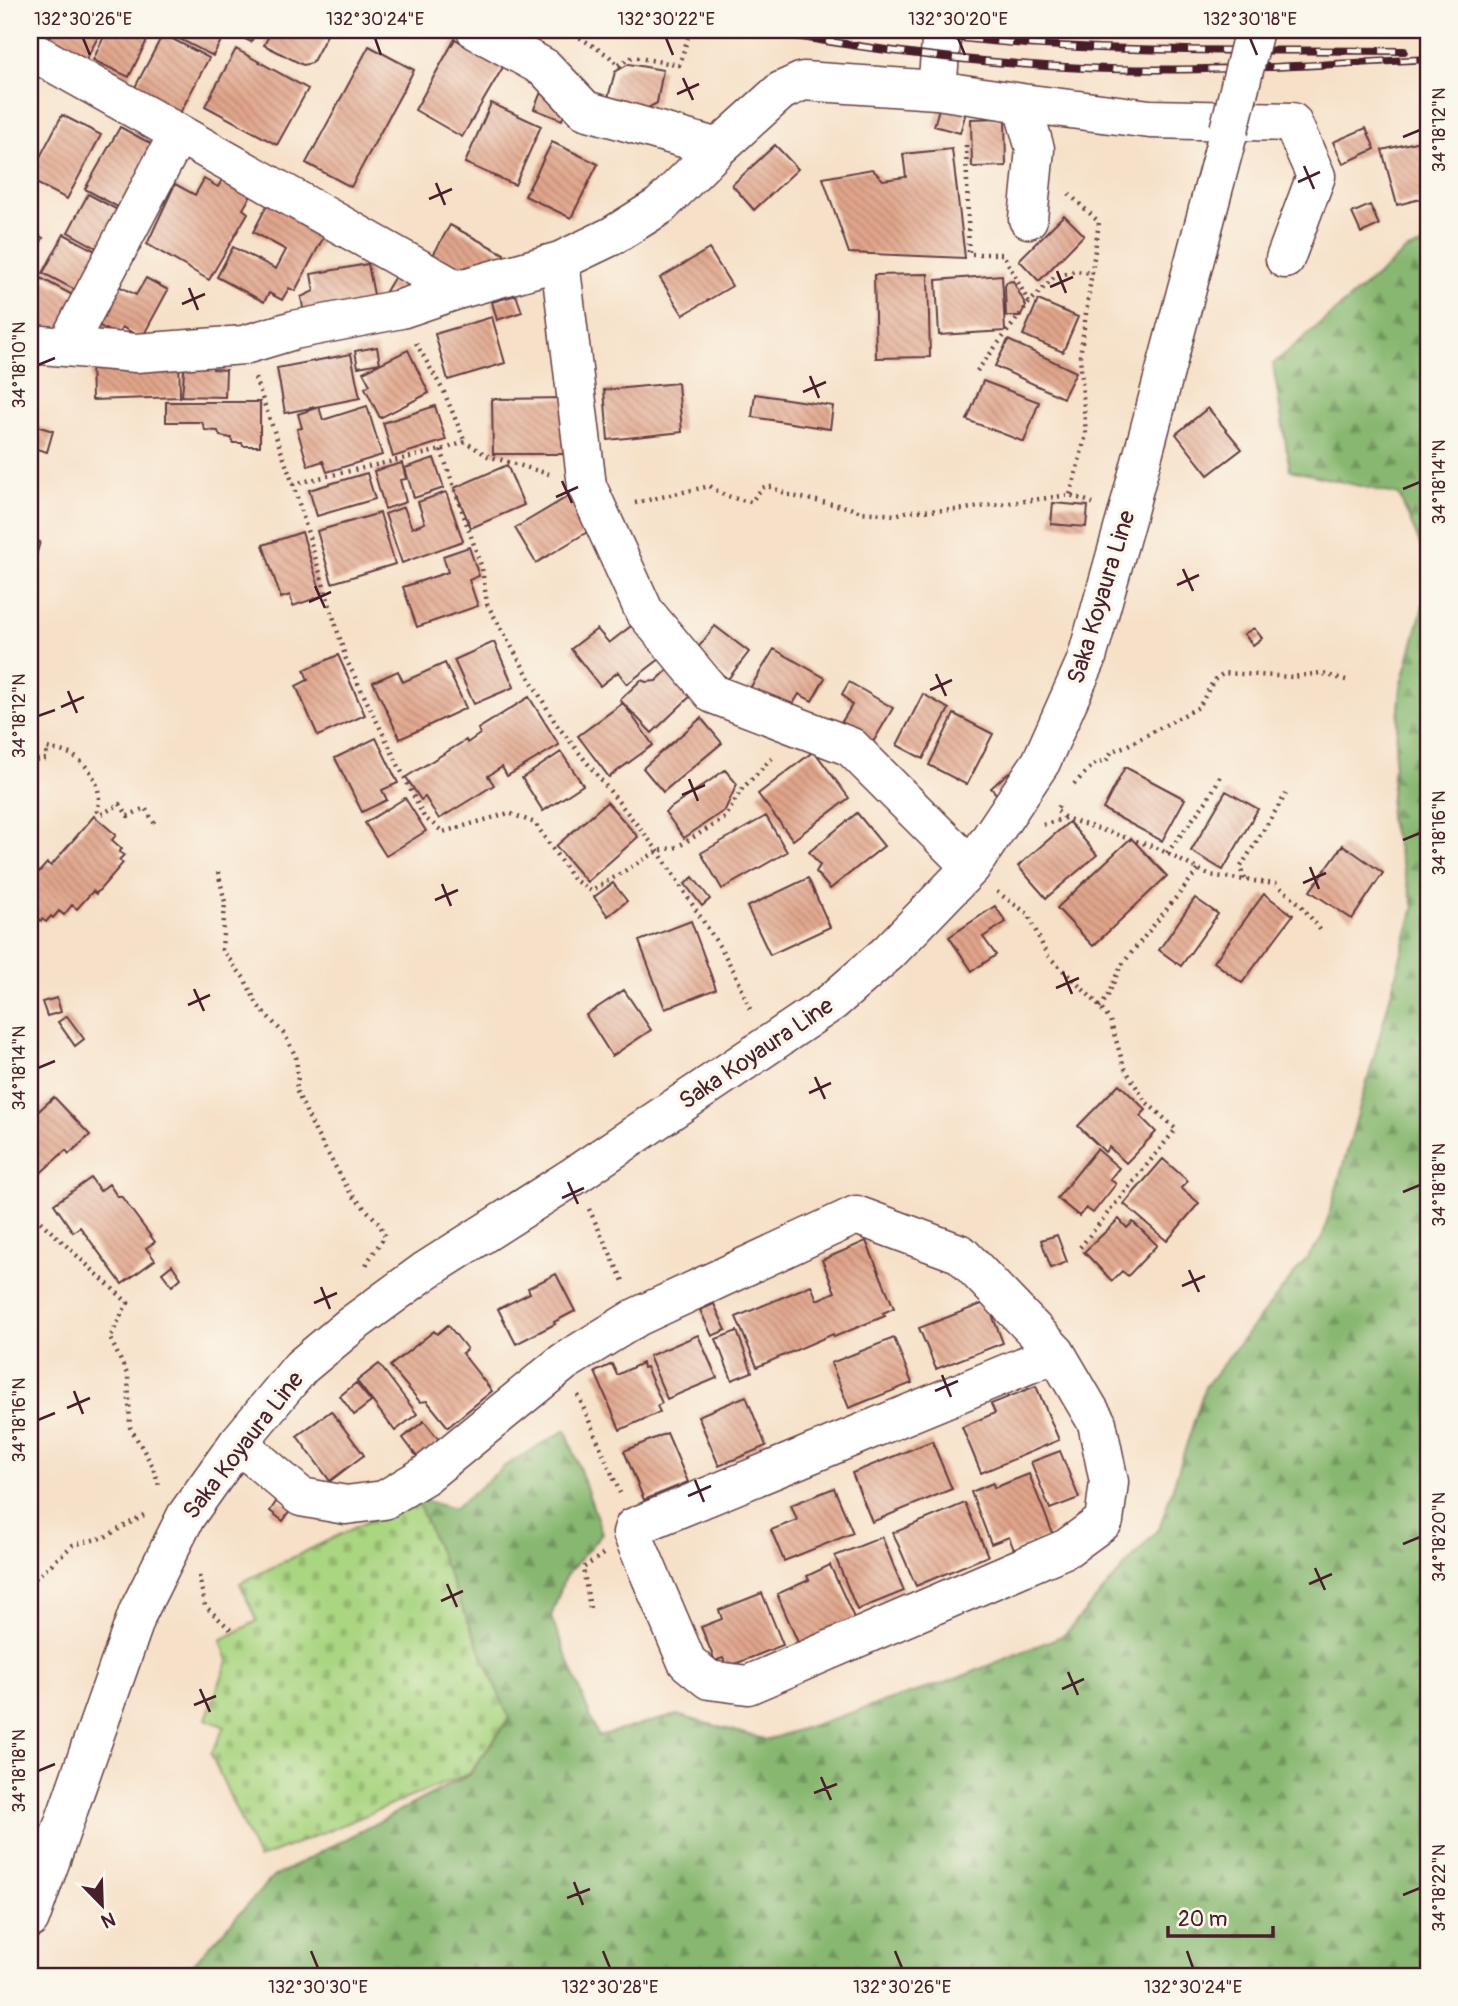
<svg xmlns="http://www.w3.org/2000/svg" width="1458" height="2006" font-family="Pangolin,sans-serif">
<defs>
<pattern id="forest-firs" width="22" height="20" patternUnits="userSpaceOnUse" patternTransform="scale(1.75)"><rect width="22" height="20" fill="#87b770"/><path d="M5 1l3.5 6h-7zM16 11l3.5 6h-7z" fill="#70945c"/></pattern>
<pattern id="cemetery-stones" width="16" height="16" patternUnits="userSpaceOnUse" patternTransform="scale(1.75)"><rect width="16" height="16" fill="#aad682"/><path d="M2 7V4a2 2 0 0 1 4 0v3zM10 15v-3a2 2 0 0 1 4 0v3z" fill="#94b770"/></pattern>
<pattern id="building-back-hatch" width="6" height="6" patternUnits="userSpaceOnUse" patternTransform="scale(1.75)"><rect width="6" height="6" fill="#e1a58b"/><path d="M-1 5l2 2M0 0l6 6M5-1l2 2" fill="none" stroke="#b88672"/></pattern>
</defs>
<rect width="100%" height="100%" fill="#fbf7ec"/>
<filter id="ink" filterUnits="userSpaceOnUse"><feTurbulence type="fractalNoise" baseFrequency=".0143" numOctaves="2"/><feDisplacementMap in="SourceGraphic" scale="14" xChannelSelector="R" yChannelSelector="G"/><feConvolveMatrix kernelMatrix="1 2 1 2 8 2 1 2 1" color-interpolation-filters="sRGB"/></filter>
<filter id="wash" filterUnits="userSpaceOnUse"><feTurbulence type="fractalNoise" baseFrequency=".00686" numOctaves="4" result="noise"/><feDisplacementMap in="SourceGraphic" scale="28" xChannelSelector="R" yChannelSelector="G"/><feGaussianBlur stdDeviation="1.57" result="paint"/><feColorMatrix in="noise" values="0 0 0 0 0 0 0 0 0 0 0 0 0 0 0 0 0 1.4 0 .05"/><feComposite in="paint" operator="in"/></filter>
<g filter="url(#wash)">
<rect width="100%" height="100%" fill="#f6e0c7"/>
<!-- forest -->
<path fill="url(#forest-firs)" stroke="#686b4e" stroke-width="2" d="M1428,244V562L1399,495L1290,470L1273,364L1407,250Z
M1428,588V1976H182L273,1877L470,1774L509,1719L416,1498L454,1509L506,1465L566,1430L602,1533L565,1577L551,1617L598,1736L677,1715L767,1740L953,1680L1064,1635L1160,1527L1205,1387L1322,1239L1373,1061L1414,907L1389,818L1401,687Z"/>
<!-- cemetery -->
<path fill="url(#cemetery-stones)" stroke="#7a7a56" stroke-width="2" d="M416,1498L509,1718L470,1773L258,1859L211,1754L225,1727L206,1719L228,1661L221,1640L257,1621L240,1583Z"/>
<g id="blocks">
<!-- building -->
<path fill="url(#building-back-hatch)" d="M54,30H102L83,65L46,45Z
M107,30H152L129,77L93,60Z
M162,30H217L225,33L213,56Z
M227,30H257L251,42Z
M272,30H317L327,35L312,63L303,65L264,45Z
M163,34L209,58L179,115L133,91Z
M455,39L503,67L462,137L415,110Z
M369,46L414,70L351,187L306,163Z
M236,49L308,89L277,145L205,106Z
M629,64L663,70L657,103L637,114L606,105L615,72Z
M541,92L568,103L562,120L534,109Z
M491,103L541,126L515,185L465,163Z
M940,105L966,112L960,133L934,126Z
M62,115L101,135L67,199L30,180V176Z
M1005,118L1006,166L972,167L971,119Z
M120,127L161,149L125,211L85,189Z
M1366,128L1375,149L1343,164L1333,142Z
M1428,139V197L1397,205L1382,150Z
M552,142L598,164L571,218L525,196Z
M775,145L798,169L754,210L732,185Z
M952,149L965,258L849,253L823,178L872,169L883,180L906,177L903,154Z
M227,171L256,187L243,209L248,213L209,280L147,244L175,184L195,195L204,179L218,187Z
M88,194L125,214L104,252L68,232Z
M272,196L329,227L295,291L289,288L282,300L269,293L264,302L217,277L233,247L276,269L286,250L253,232Z
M1370,205L1379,225L1361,233L1352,213Z
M1064,215L1084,235L1039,281L1019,260Z
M450,225L504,254L495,271L474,280L432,257Z
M30,231L43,238L30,262Z
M64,234L101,254L81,293L43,273Z
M709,249L732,286L683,315L660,278Z
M368,264L376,305L305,318L301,297L314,291L311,274Z
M400,268L432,286L385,293Z
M33,274L82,300L61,338L30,320V280Z
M928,274L930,357L876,358L874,275Z
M1002,275L1005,331L939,335L936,280Z
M146,278L168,290L142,338L122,327L118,336L84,317L105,279L136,295Z
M1013,281L1026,306L1020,316H1006L1005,286L1007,282Z
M516,295L522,312L497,320L492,302Z
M1038,300L1078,317L1063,352L1023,335Z
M492,317L505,363L448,380L435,334Z
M1008,340L1076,372L1063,398L995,366Z
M377,347L380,363L358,367L355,351Z
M408,350L429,393L380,418L365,388L370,385L363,372Z
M351,354L360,398L285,413L277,368Z
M179,357L180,397L92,400L91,360Z
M185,359L214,361L213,369L226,370L225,397L182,396Z
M983,381L1039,402L1024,442L967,420Z
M678,383L682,432L608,440L604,390Z
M755,394L833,406L830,429L752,417Z
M566,398L567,454H493L492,399Z
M166,402H260V446H243L242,443H233L231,438L220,436L218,431L205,430L202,422H166Z
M367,406L382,455L327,472L323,461L308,466L297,429L302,428L298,414L319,407L323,420Z
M435,406L446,440L393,457L383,423Z
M1208,408L1242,449L1208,475L1176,434Z
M30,424L53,431L47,452L30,447Z
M434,458L444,488L414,498L405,468Z
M402,463L406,479L400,480L406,502L385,509L374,471Z
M507,465L524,505L471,528L454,488Z
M367,473L375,499L317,516L309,490Z
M446,492L463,541L402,563L385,514L404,507L412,528L425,523L418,502Z
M574,493L594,528L536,563L515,528Z
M1053,503L1088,506L1086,527L1051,524Z
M380,513L395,564L332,583L317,531Z
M302,532L322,596L293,606L290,595L281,598L263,545Z
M30,539L40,542L30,576Z
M469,547L479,576L469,580L478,606L417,627L403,587L448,572L443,556Z
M639,620L665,655L627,684L618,672L600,686L571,649L597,629L609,643Z
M715,626L749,652L728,679L694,653Z
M1254,628L1262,638L1253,645L1244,634Z
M494,642L514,687L474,704L454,660Z
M774,649L825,678L812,701L799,694L788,712L749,690Z
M338,655L365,715L318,736L296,686L308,680L304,670Z
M445,663L466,708L400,739L373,682L398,671L403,682Z
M672,666L696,691L652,733L620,700L641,680L646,682L656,681Z
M849,682L893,708L872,744L840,725L852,705L842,694Z
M923,694L949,709L923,759L897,745Z
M529,697L559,745L507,776L502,767L488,776L494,785L439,819L425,797L421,800L406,777L466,740L467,743L480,734L478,729Z
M623,703L653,745L609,777L578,736Z
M954,714L993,734L967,785L929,765Z
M701,718L722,743L663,792L643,768Z
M376,738L398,783L382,790L387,800L362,812L335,758Z
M814,751L849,798L793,840L758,794Z
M561,752L583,785L543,811L522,778Z
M1125,767L1185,799L1162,841L1103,809Z
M725,770L737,784L725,810L684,838L665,812Z
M1009,772L1016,780L999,797L991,788Z
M1226,791L1258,809L1223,870L1191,851Z
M405,798L426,831L386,856L365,823Z
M607,802L638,837L587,882L556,846Z
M857,813L884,846L830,889L816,872L820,865L809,852Z
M94,816L116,835L112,840L122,849L119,852L124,855L119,860L123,863L96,894L93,891L77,909L72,905L64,915L59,911L53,918L51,916L46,922L42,919L41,921L30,911V877L33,879L47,863L51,866Z
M766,816L787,852L722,889L701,853Z
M1069,822L1097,855L1046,898L1018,866Z
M1131,838L1167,876L1093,946L1057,908Z
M1343,845L1383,873L1352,919L1310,891Z
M693,877L710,899L702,906L685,884Z
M808,878L830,927L770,955L747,907Z
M613,883L627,901L608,916L594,897Z
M1264,894L1293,915L1242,983L1214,962Z
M1195,898L1218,914L1181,966L1159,950Z
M995,906L1006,922L983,937L996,955L972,971L949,937Z
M691,921L716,989L665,1009L639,941Z
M624,990L651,1030L612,1056L586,1015Z
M57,998L61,1012L47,1016L42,1002Z
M67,1016L84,1039L75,1046L58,1022Z
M1119,1084L1146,1110L1140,1116L1156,1132L1126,1163L1109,1147L1105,1152L1078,1126Z
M54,1097L90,1135L69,1154L66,1150L35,1178L30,1172V1142L39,1134L30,1124V1119Z
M1097,1149L1119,1168L1110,1179L1116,1184L1093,1213L1086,1208L1079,1216L1057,1198Z
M1163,1159L1188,1181L1181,1188L1199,1203L1167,1241L1124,1204Z
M91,1178L100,1191L109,1184L117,1196H121L155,1242L146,1248L155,1260L122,1284L80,1227L73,1232L54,1204Z
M1119,1219L1127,1228L1133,1222L1157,1245L1128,1276L1122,1271L1112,1281L1084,1252Z
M1057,1235L1067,1262L1051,1268L1041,1240Z
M866,1241L894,1308L883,1313L885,1316L834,1337L833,1334L757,1367L736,1317L811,1285L817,1300L835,1292L822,1260Z
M172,1265L181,1278L172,1286L162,1273Z
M556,1274L575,1311L554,1322L555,1324L516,1344L498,1309L530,1293L528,1288Z
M987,1302L1003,1343L936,1369L919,1328Z
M714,1304L726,1330L712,1336L700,1310Z
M448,1325L467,1349L462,1353L492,1391L448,1427L427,1401L420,1402L390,1366L434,1331L437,1334Z
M737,1331L752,1372L732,1380L716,1339Z
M698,1335L717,1378L667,1399L649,1356Z
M894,1338L912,1383L849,1408L831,1363Z
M642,1363L643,1368L646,1367L662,1403L657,1406L660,1412L620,1430L595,1372L612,1364L617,1375Z
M379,1364L417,1414L395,1431L357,1381Z
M356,1383L371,1402L354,1415L340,1396Z
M1036,1386L1059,1440L981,1473L962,1427L995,1413L991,1404Z
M746,1396L766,1446L719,1466L698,1416Z
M331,1411L364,1455L330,1481L297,1436Z
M424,1421L440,1441L418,1458L403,1438Z
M667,1433L688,1482L644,1500L624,1451Z
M932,1441L952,1489L872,1522L852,1473Z
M1060,1451L1079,1498L1050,1509L1031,1462Z
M1029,1474L1053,1534L1014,1550L1009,1537L991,1544L971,1492L993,1483L994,1488Z
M834,1488L853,1533L784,1561L771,1530L797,1520L791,1505Z
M278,1499L292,1508L283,1521L270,1511Z
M965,1503L988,1556L916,1586L893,1533Z
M882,1537L904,1591L857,1610L835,1556Z
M830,1565L855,1620L799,1645L777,1594L809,1580L807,1576Z
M762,1593L783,1645L727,1667L723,1658L715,1661L701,1627L722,1619L719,1610Z"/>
</g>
</g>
<g filter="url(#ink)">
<use href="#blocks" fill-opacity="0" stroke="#643c42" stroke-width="2"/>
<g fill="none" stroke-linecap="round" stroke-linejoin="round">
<!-- minor casing -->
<g stroke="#643c42" stroke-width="41">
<path id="minor" d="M476,30L545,68L585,110L718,148
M30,50L457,290
M937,90L942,30
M1022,103L1035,149L1028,219
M560,261L587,486L644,611L713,694L851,747L971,867
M30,344L136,353L244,345L294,330L401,309L457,290L560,261L612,236L660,206L718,148L781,91L803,81L937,90L1022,103L1150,119L1292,122L1316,176L1285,259
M66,347L178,134
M238,1443L301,1497L346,1505L384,1500L424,1476L564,1362L637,1317L856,1215L961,1254L1056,1353L1097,1423L1109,1482L1104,1521L1067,1548L748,1685L709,1680L687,1662L632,1533L634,1527L1056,1353"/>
</g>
<!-- major casing -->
<g stroke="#643c42" stroke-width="41">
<path id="major" d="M30,1919L138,1612L186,1516L238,1443L301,1367L350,1326L425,1271L574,1176L832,1002L889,952L971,867L1041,762L1086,661L1127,515L1229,130"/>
</g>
<!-- path -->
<path stroke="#643c42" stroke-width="4.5" stroke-dasharray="2 5" stroke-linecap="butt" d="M568,30L609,56L622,69
M618,65L633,57L679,65L688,38
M966,145L969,254H1003L1029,303
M1069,194L1099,222L1080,356L1086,435L1070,495
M416,343L444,392L465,442
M977,371L1029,303L1054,277L1075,271L1093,273
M255,378L293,484L346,659L424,817L443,832L509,813L535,823L573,879L591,891L658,851L677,847L725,818L741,790L774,756
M441,450L482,568L487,604L556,724L658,851L723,952L738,979L751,1012
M293,484L441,450L465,442L488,456L549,474
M635,503L710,486C723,496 735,499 751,502L762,488L768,486L792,496L847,507L861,512L895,515L909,511L957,510L1070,495L1093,503
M30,761L46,759L47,748C54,750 63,751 70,754C91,765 104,789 97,811L100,815L120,804L128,816L145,808L155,824
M1074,784L1096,762L1106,761L1112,751L1126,746L1199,707L1214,680L1224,673L1293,677L1320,673L1346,680
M1059,806L1056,810L1065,818
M1043,825L1065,818L1155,847L1209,875L1276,884L1300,904L1322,932
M1167,853L1208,799L1222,774
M218,872L225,902L222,950L244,978L258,1006L285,1035L296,1057L298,1077L296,1090L316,1133L351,1194L379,1223L385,1236L368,1261L365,1268
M1245,879L1240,868L1286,794
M997,892L1028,914L1047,955L1095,1001L1110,1020L1124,1067L1145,1101L1176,1129L1077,1251
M1099,1007L1107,998L1120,967L1199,869
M589,1209L624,1283
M30,1212L128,1303L126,1305L110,1338L128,1376L130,1427L152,1465L160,1488
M578,1395L620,1493
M199,1576L205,1606L231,1630
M30,1583L73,1545L105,1537L144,1515
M590,1608L583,1568L603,1554"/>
<!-- minor -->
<use href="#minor" stroke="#fff" stroke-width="38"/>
<!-- major -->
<use href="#major" stroke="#fff" stroke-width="38"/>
<!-- rail casing -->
<g stroke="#4a1f2b" stroke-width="8">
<path id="rail" d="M763,30C869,50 975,63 1084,68C1197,73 1315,65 1428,59
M901,30C1067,56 1237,49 1404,51"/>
</g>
<!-- rail -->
<use href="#rail" stroke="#fbf7ec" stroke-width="5" stroke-dasharray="16" stroke-linecap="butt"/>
<!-- major-bridge casing -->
<g stroke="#643c42" stroke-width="41" stroke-linecap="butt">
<path id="major-bridge" d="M1229,130L1254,30"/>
</g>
<!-- major-bridge -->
<use href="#major-bridge" stroke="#fff" stroke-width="38"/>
</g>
</g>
<!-- ticks -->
<path fill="none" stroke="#4a1f2b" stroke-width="2.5" d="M83,38L90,55M375,38L381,55M666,38L673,55M958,38L965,55M1250,38L1257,55M683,78L693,100M677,94L699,84M1403,137L1420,130M1304,166L1314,189M1298,182L1320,172M436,183L445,205M429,199L452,189M1057,271L1066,293M1050,287L1073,277M189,288L198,310M182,304L205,294M38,365L55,358M810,376L819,398M803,392L826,382M562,481L572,503M1403,489L1420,482M556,497L578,487M1183,569L1193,591M1177,585L1199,575M315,586L325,608M309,602L331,592M936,674L946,696M930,690L952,680M68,691L77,713M61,707L84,697M38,716L55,710M689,779L698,801M682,795L705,785M1403,840L1420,833M1310,867L1319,889M1303,883L1326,873M442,884L451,906M435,900L458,890M1063,972L1072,994M1056,988L1079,978M194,989L204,1011M188,1005L210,995M38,1068L55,1061M815,1077L825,1099M809,1093L831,1083M568,1182L578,1204M1403,1192L1420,1185M562,1198L584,1188M1189,1270L1199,1292M1182,1286L1205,1276M321,1287L330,1309M314,1303L337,1293M942,1375L951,1397M74,1391L83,1414M935,1391L958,1381M67,1408L90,1398M38,1420L55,1413M695,1480L704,1502M688,1496L711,1486M1403,1544L1420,1537M1315,1568L1325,1590M447,1584L457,1607M1309,1584L1332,1574M441,1601L463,1591M1068,1672L1078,1695M200,1689L210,1712M1062,1689L1084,1679M194,1705L216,1696M38,1771L55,1764M821,1777L831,1800M814,1793L837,1784M574,1882L583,1905M1403,1895L1420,1888M567,1898L590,1889M311,1951L318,1968M603,1951L610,1968M895,1951L902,1968M1187,1951L1193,1968"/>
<g text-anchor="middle" stroke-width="7" stroke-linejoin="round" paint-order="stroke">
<!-- street labels -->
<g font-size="24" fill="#4a1f2b" stroke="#fbf7ec">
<text transform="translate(1101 597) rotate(-73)" y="8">Saka Koyaura Line</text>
<text transform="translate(756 1053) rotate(-34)" y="8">Saka Koyaura Line</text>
<text transform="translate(243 1445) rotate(-52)" y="8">Saka Koyaura Line</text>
</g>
</g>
<!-- margin -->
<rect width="1458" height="2006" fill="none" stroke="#fbf7ec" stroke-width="77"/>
<!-- north arrow -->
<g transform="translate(102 1905) rotate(157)" stroke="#fbf7ec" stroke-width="5" paint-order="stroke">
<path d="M0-5L12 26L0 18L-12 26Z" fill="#4a1f2b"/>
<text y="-10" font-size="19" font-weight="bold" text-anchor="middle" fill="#4a1f2b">N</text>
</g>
<!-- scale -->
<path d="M1168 1926v10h105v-10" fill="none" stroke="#4a1f2b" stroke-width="3.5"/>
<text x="1178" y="1926" font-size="21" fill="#4a1f2b" stroke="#fbf7ec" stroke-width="5" paint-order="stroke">20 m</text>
<rect x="38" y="38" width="1382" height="1930" fill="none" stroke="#4a1f2b" stroke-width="2.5"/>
<g font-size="18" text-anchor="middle" fill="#4a1f2b">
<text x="83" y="25">132°30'26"E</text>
<text x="375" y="25">132°30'24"E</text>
<text x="666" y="25">132°30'22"E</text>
<text x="958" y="25">132°30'20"E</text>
<text x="1250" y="25">132°30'18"E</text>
<text transform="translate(1439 130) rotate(-90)" y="6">34°18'12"N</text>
<text transform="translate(19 365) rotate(-90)" y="6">34°18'10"N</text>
<text transform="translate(1439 482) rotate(-90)" y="6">34°18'14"N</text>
<text transform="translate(19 716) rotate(-90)" y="6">34°18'12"N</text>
<text transform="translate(1439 833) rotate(-90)" y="6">34°18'16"N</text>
<text transform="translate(19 1068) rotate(-90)" y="6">34°18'14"N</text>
<text transform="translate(1439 1185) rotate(-90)" y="6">34°18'18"N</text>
<text transform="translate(19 1420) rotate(-90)" y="6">34°18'16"N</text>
<text transform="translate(1439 1537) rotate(-90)" y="6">34°18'20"N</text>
<text transform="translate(19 1771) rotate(-90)" y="6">34°18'18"N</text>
<text transform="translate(1439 1888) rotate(-90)" y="6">34°18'22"N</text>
<text x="318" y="1993">132°30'30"E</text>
<text x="610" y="1993">132°30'28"E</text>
<text x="902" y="1993">132°30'26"E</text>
<text x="1193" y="1993">132°30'24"E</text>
</g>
</svg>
